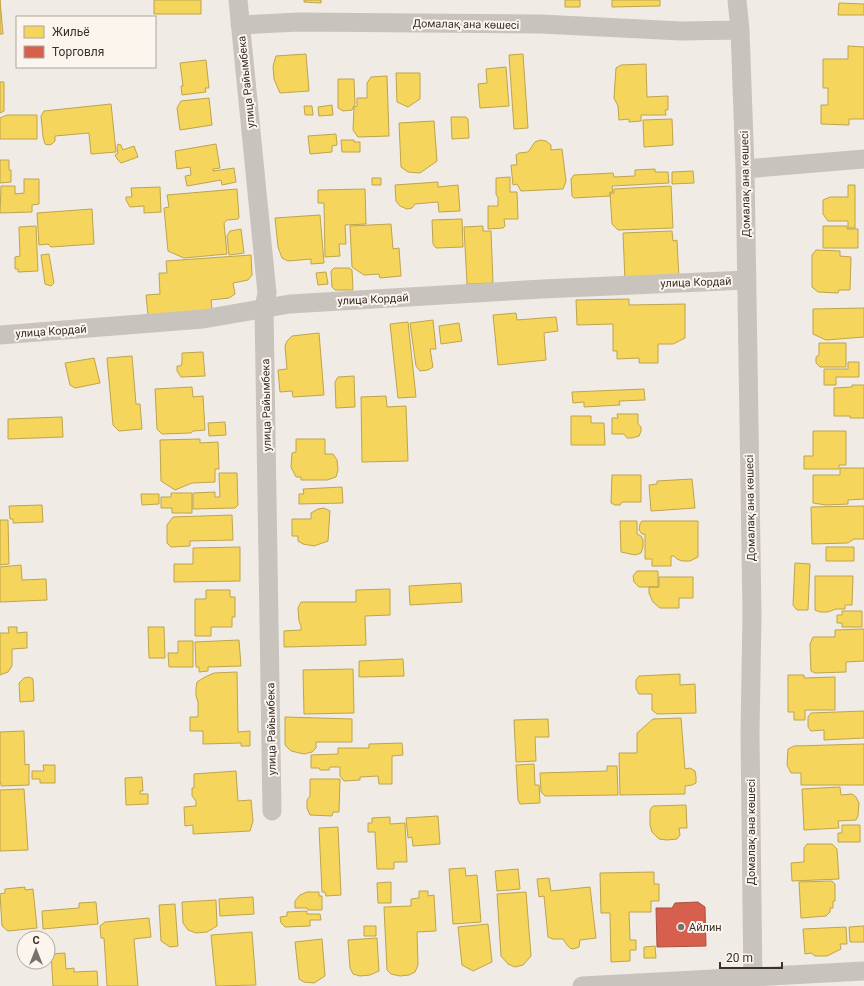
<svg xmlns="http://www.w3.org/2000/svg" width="864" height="986" font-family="Roboto,sans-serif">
<rect width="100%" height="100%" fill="#f0ebe5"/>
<!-- homes -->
<path fill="#f6d55c" stroke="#bea44d" d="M0,0L3,34H0Z
M154,0H201V14H154Z
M304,0H321V3L304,2Z
M565,0H580V7H565Z
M612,0H660V6L612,7Z
M839,3L864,4V15H838Z
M848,46L864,47V119H849V125L821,124V105H828V88H823V59H848Z
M306,54L309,91L280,93L274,79L273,66L276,56Z
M523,54L528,128L514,129L509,55Z
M206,60L209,88H205L206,92L182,95L181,86H183L180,63Z
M646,64L647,97L668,96V110H665L666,115H641V121L629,122V119L619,120L618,106L614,98L616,68L621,65Z
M506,67L509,106L480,108L478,84L487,83L486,69Z
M396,73H420V99L408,107L397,102Z
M387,76L389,136L358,137L353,130L354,107L357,106V98H367V83L371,77Z
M338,79H354L355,104L352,110L343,111L338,108Z
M0,82H4V111L0,113Z
M209,98L212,125L180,130L177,108L181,101Z
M111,104L116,152L91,154L89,133L55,136V141L52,144L48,145L45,144L43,137L41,116L44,111Z
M332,105L333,115L319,116L318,107Z
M304,106H312L313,115H305Z
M7,115H37V139H0V118Z
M451,117H466L468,119L469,138L452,139Z
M672,119L673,145L644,147L643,120Z
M434,121L437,161L420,173L408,172L401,167L399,123Z
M336,134L337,145L332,146V152L310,154L308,136Z
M341,140H354V142H360V152H342Z
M540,140L546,141L551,145V150L562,149L566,181L563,189L521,191L517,184L513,185L511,165H517L516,155L519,153L528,152L535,142Z
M118,144L121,145L123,150L134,146L138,157L121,163L118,160L115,155L118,153L117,148Z
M216,144L220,168L213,169V171L234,168L236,182L222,185L221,180L187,186L185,176L191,175L190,167L177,169L175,151Z
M0,160H9V170H11V182L0,183Z
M655,169V172H668L669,183L612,186L613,192H610V196L574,198L572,196L571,179L574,175L613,173L614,177L635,176V170Z
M693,171L694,183L672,184V172Z
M510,177V192H517L518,219H504L505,226L503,228L488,229V206H498V198L496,194V178Z
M372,178H381V185H372Z
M24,179H39V204L32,205V212L0,213L1,186H15V194L24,193Z
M438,182V187L458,185L460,211L439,212L438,202L415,204L412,208L407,209L400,206L396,201L395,185Z
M848,185H855V228H848V221H828L823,214V200L830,197H848Z
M671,186L673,228L618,230L612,224L610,193H614V189Z
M160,187L161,212L144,213V206L130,207L126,200V197H132L131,188Z
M237,189L239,217L238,219L227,220L224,223L227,254L184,258L168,251L164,208L169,207L167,195Z
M365,189L366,224L345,225L346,244H339L340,256L325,257L324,203H318V190Z
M92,209L94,244L51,247L48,244L39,245L37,213Z
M320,215L324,263L311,264V259L288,261L282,258L278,247L275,218Z
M462,219L463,247L436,248L433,244L432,220Z
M391,224L393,249L399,248L401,276L380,278L379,274L364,275L352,267L350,226Z
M36,226L38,271L18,272V269H15V257L20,256L19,227Z
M483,226V231H491L493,283L467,284L464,227Z
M823,226H847V229H858V248H823Z
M241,229L244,253L229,255L227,236L230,231Z
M672,231L673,241L677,240L679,278L625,281L623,233Z
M816,250L840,251V256L851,257L850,290H839L838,293L818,292L812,287V255Z
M49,254L54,283L51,286L45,284L41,255Z
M251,255L252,275L248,280L233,283L235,294L229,298L211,300L212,310L148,315L146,295L160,294L159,273H167L166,261Z
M334,268H349L352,270L353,290H335L332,287L331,271Z
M326,272L328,284L318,285L316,273Z
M629,299V305L685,304V338L673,344H658V363H639V358L617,359V351H613V324L577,325L576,300Z
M864,308V337L826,340L813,334V309Z
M516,313L517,320L556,317L558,331L544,333L546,360L498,365L493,315Z
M433,320L436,349H430L433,367L428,370L420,371L416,366L410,323Z
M408,322L416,397L398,398L390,324Z
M459,323L462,341L441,344L439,326Z
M319,333L324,395L293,397L292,391L280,392L278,370L287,369L285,346L287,341L292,336Z
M819,343H846V367H820L816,363V357L819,355Z
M203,352L205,376L181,377L177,371V366H181L182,362V353Z
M132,356L136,404H140L142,429L119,431L113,425L107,358Z
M94,358L100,383L75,388L70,385L65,363Z
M848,362H859V377H836V385H824V369H848Z
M354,376L355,407L336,408L335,382L338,377Z
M852,385H864V418H850V416H834V388L852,387Z
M192,387L193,397L203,396L205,430L193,431L191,433L162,434L157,429L155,389Z
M644,389L645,400L619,401L620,405L584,407V402L573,403L572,392Z
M386,396L387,407L406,406L408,461L362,462L361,397Z
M617,414H638V424L641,427V431L639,436L632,438H627L624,434H612V418H618Z
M571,416H591V423H604L605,445H571Z
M62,417L63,437L8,439V419Z
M225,422L226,435L209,436L208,423Z
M813,431H846V465H839V469H804V456H813Z
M200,439V443L218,442L219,469H215V482L192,483L175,490L161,481L160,440Z
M296,439H325V454H333L337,460L338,470L336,477L327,480H301V477H296L291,467L292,453L296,452Z
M840,468H864V499L848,500V504L826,505L813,503V475H840Z
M219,473H237L238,505L235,508L193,509V493L215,492V497H220Z
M612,475H641V502H622L620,505H615L611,503Z
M692,479L695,508L651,511L649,485L657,484V481Z
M342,487L343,503L299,504V494H304L303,489Z
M171,493H192V513H172V508H161V497H171Z
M141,494H159V504L142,505Z
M42,505L43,522L13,523V519H10L9,506Z
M864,506V539H854L848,543L812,544L811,507Z
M324,508L330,511L328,541L314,546L303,544L298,541V536H292V519H311V513L318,509Z
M232,515L233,540L190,541V546L171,547L167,543V525L173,517Z
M0,520H8L9,564L0,565Z
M620,521H637V534L641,536L643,540V547L641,553L635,555L621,552Z
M642,521H698V557L690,561H682L677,559L674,556H671V566H652V559H645V534H642L639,530L640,524Z
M240,547V581L174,582V564H193V548Z
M826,547H854V561H826Z
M795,563L810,564L808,610H797L793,605Z
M21,565L22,580L46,579L47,600L0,602V567Z
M637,571H658V587H639L634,582L633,576Z
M815,576H853L852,605H845V609H836L828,612H820L815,610Z
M659,577H693V598H679V608H660L653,602L649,593V587H659Z
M461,583L462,602L410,605L409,586Z
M390,589V615L365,616L366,645L284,647V631L301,630V626L299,621L298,608L301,602H356V590Z
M206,590H230V597H235V617H232V627H211V636H195V599H206Z
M842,611H862V627H842V623H837V615H842Z
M8,627H17V633L27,632V648L12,649V666L8,672L0,675V633H9Z
M148,627H164L165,658H149Z
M864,629V661L846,662V672L815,673L811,671L810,644L813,637H835V630Z
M239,640L241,666L208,667V671L199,672V667H196L195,642Z
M178,641H193V667H169L168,653H178Z
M403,659L404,676L359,677V661Z
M353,669L354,713L304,714L303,670Z
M237,672L238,732L250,731V746H241V743L203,744V731H190V717H198V702L196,696V688L197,682L205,677L214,673Z
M680,674V685L695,684L696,713L657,714L652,710V694H639L636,689V680L639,676Z
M788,675H804V678L835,677V710H805V720H794V712H788Z
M29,677L33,679L34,701L20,702L19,683L24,678Z
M864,711V738L824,740V730L811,731L808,727V717L811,713Z
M285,717L352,719V742H316V748L312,752L304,754L291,751L285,745Z
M681,718L685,769L690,768L695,771L696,777V783L692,785L685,786V794L620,795L619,753H637V733L653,719Z
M548,719L549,737H535L536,761L516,762L514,720Z
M24,731L25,765L29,764V785L1,786V783H0V732Z
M402,743L403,755L392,756V784H379L378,776L360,777V780L344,781L340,776V767H330L329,770H320L319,768H311V755L338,754V748H369V744Z
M864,744V785H801V773H791L787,765L788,749L794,746Z
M534,764L535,785H539L540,803L520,804L518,800L516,765Z
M43,765H55V783H40V779H32V771H44Z
M607,766H617L618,795L545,796L541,792L540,773L607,771Z
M236,771L238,801L251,800L253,821L250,831L193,834V825L185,826L184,807L196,806V801L192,796V788H194V774Z
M142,777L143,791H140V794H148V804L126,805L125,778Z
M310,779H340L339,812H333L332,816L310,815L307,808V800L310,796Z
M840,787L841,795L852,794L856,797L859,803L858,816L856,820L838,821L839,828L804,830L802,789Z
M24,789L28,850L0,851V790Z
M686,805L687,828H679L680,835L677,839L667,840L659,839L652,832L650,825V810L653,806Z
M438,816L440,844L413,846L412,837L408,838L406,818Z
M390,817V824L405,823L407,862H394V869H377L375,832H368V823H372V818Z
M842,825H860V842H838V833H842Z
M338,827L341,895L326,896L325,892H322L319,828Z
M807,844H832L837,849L839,879L792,881L791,863L804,862V848Z
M465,868L466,876L477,875L481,922L453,924L449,869Z
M518,869L520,889L497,891L495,871Z
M654,872V884H659V901H651V912H629L630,940H636V950H630V961L611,962L610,913H601L600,873Z
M549,878L551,891L590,887L596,938L580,940L579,947L573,949L570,948L567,945L563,939H553L548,937L544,896L539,897L537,879Z
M832,881L835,884V901H833V908H830V912L826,916L801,918L799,882Z
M391,882V903H378L377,883Z
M25,887V890L33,889L37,928L8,931L2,926L0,894L5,893V889Z
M419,891H428V896L434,895L436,931L417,932L418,965L415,972L409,975L400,976L391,974L387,970L384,907L411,906V899L419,898Z
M307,892H319V896H322V910H308L307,908H295V901L300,895Z
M526,892L531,956L523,965L515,967L508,964L501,956L497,894Z
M253,897L254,914L220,916L219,899Z
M216,900L217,926L207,932L196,933L188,930L183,923L182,902Z
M96,902L98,924L43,929L42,911L79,908V903Z
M175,904L178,946L170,947L161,941L159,905Z
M307,911V914H320L321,920H310V926L285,927L281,923L280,917L287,916V912Z
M149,918L151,937L134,939L138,986H107L104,938H101L100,926L105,922Z
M488,924L492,962L473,971L462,965L458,927Z
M364,926H376V936H364Z
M864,926V942H850L849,927Z
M846,927L847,944H840L841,949L827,956H815L811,953L805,954L803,929Z
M252,932L256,985L216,986L211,935Z
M377,938L379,971L370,975L360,976L353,974L350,968L348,940Z
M322,939L325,976L314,983L304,982L299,979L295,942Z
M655,946L656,958H644V947Z
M65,953L66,969L74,968V972L97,971L98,986H53L51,954Z"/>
<!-- shops -->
<path fill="#d6604d" stroke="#a85243" d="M698,902L705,907L706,946L657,947L656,908H672L675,903Z"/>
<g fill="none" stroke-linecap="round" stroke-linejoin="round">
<!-- minor -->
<path stroke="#c9c3be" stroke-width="19" d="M238,0L267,293L264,308L272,811
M737,0L740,30L745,169L752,614L750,734L753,986
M240,25L299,22L541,24L681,31L740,30
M745,169L864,159
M0,335L203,319L290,304L542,289L747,280
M582,986L864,971"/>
</g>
<!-- markers -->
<circle fill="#7a716c" stroke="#fbf5ee" stroke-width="1.5" cx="681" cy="927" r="4"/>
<g text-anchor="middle" stroke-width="4" stroke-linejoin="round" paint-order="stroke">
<!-- street labels -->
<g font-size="11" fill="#3b302b" stroke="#fbf5ee">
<text transform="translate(466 24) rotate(1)" y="4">Домалақ ана көшесі</text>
<text transform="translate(246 82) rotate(-96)" y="4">улица Райымбека</text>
<text transform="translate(745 184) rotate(-91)" y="4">Домалақ ана көшесі</text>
<text transform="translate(696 282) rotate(-2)" y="4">улица Кордай</text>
<text transform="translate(373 299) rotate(-3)" y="4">улица Кордай</text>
<text transform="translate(51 331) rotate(-4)" y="4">улица Кордай</text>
<text transform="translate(266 405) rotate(-91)" y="4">улица Райымбека</text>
<text transform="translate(750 508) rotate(-91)" y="4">Домалақ ана көшесі</text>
<text transform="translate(271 729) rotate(-91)" y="4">улица Райымбека</text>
<text transform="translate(751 832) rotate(-90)" y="4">Домалақ ана көшесі</text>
</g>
<!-- poi labels -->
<g font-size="11" fill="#3b302b" stroke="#fbf5ee" text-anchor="start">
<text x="689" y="931">Айлин</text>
</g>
</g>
<!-- legend -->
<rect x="16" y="16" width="140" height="52" fill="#fbf5ee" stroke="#aea6a0"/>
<rect x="24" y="26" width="20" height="12" fill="#f6d55c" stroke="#aea6a0"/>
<text x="52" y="36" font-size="12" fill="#3b302b">Жильё</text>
<rect x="24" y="46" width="20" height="12" fill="#d6604d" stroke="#aea6a0"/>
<text x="52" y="56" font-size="12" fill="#3b302b">Торговля</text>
<!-- north arrow -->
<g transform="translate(36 950)"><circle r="19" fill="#fbf5ee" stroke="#aea6a0"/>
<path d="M0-3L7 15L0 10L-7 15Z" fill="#7a716c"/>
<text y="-6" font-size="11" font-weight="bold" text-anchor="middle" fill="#3b302b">С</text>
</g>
<!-- scale -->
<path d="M720 962v6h62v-6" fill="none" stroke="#3b302b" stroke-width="2"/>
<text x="726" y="962" font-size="12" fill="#3b302b" stroke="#fbf5ee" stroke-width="3" paint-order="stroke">20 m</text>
</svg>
